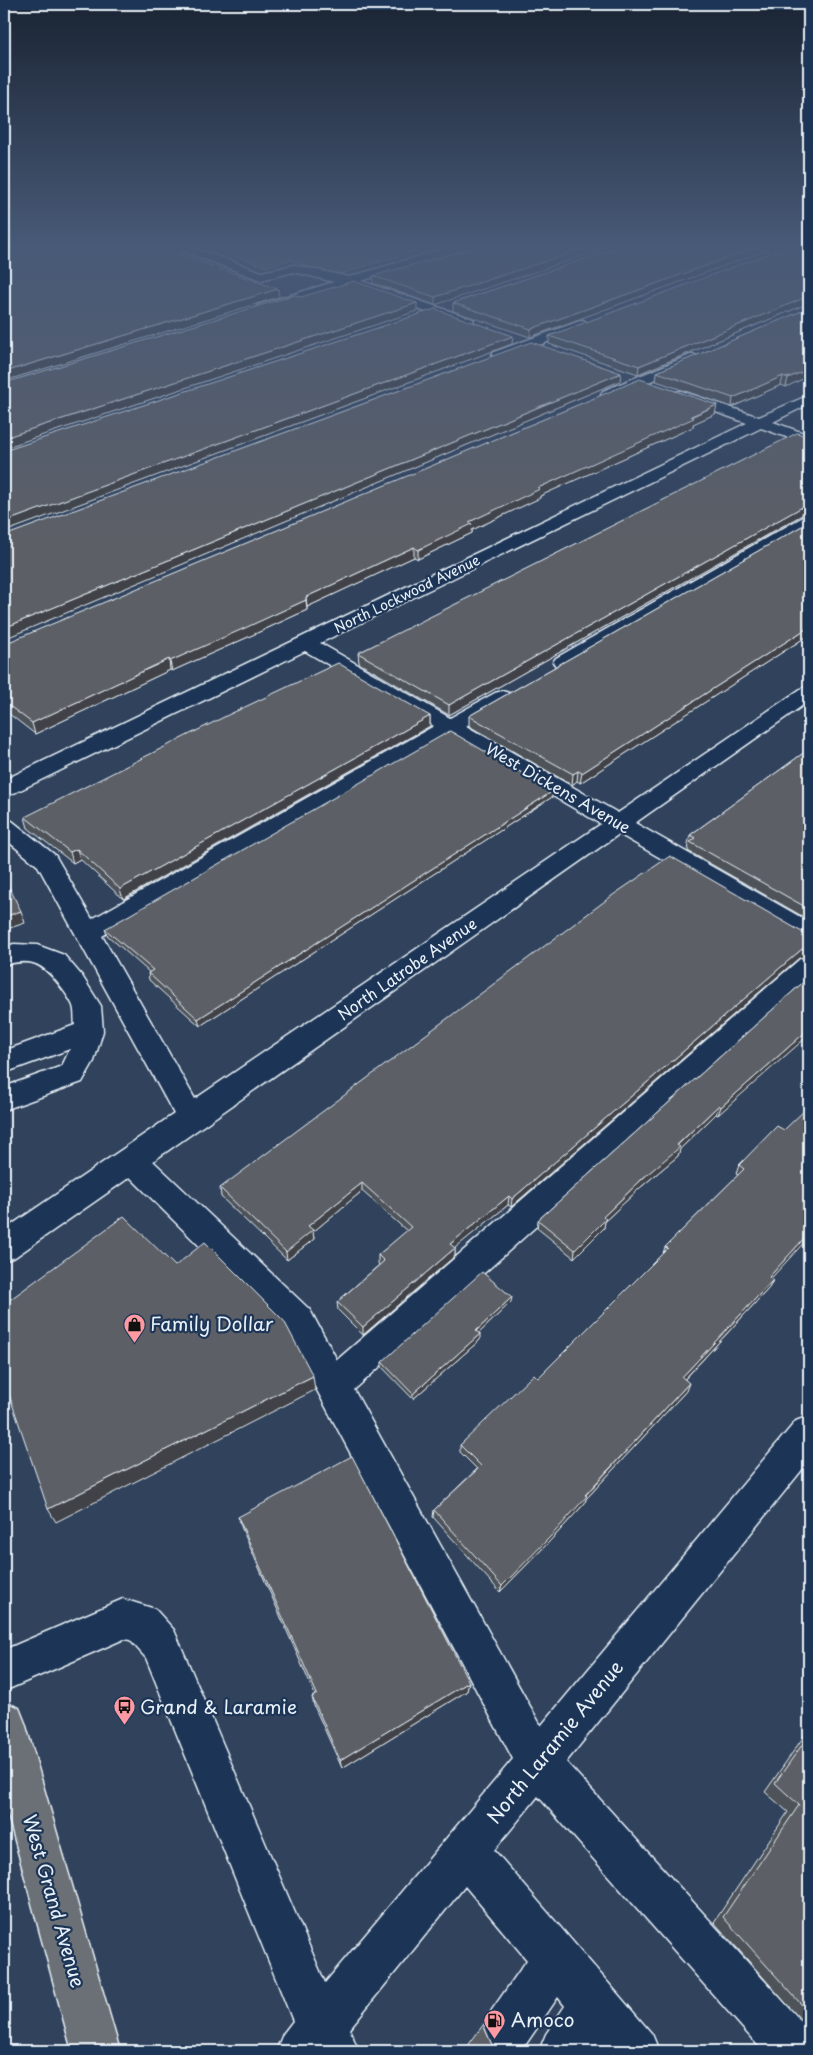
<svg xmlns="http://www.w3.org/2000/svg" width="813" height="2055" viewBox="0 0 813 2055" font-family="'Playpen Sans',sans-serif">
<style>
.green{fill:#5a706c;stroke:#a1b0b2}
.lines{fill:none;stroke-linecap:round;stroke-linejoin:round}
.minor-casing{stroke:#e8f1f8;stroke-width:3}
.major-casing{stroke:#e8f1f8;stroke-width:3}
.minor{fill:#1d3557;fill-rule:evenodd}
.major{fill:#6b6f75;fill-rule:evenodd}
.wall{fill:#4e5258;stroke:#e8f1f8}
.shaded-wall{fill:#404247;stroke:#e8f1f8}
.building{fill:#5b5f66;stroke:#e8f1f8}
.labels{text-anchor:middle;stroke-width:4.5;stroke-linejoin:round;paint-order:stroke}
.far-street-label{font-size:14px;fill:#e8f1f8;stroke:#1d3557}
.street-label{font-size:16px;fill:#e8f1f8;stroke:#1d3557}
.near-poi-label{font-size:19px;fill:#e8f1f8;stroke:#1d3557;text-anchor:start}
.near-street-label{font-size:19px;fill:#e8f1f8;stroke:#1d3557}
</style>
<rect width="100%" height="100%" fill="#30425c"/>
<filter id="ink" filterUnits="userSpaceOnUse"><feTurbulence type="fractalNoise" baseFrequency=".02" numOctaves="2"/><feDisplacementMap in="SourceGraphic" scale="10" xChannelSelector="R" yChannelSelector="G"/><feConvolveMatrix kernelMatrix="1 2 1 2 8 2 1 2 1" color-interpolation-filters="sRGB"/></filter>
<g filter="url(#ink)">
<path class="green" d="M214 249H423L334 276 290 260 266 267Z"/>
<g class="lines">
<defs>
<path id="minor" d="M181 249H197L262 272 294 265 349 277 443 249H459L458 251 361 281 473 319 474 322 473 325H463L349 285 266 311H258L256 308 258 305 334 282 294 272 261 280 183 251Z
M583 320 589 324 588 327 504 358H494L492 355 494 352Z
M693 354 700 358 698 361 613 397H603L601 394 603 391Z
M681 391 759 417 809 395V404L773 422 809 435V445L761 428 320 643 450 718 495 693 502 691 509 693 512 697 509 701 466 726 618 813 802 688 809 686V701L635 823 809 922V942L800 939 619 834 153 1161 310 1310 337 1360 800 959 809 957V981L354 1390 541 1726 796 1421 809 1416V1461L566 1762 809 2030V2051H763L538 1796 494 1850 652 2034 659 2051H603L597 2043 592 2051H539L546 2034 565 2006 558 1997 526 2044 509 2051 492 2044 485 2027 492 2010 527 1960 465 1886 349 2029 359 2051H276L283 2034 293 2021 146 1658 130 1640 124 1639 4 1691V1650L123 1599 155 1609 174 1630 325 1983 513 1759 286 1332 130 1177 15 1257 4 1261V1230L174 1114 38 866 4 838V819L12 821 55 855 92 919 434 726 305 651 12 794 4 796V780L747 423 676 398 674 395 676 392ZM450 736 601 824 195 1099 102 936Z
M809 516V528L570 666 563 668 556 666 553 662 556 658 803 517Z
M14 944 37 945 64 955 82 976 101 1006 103 1031 94 1061 82 1082 4 1110V1087L62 1066 70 1049 4 1073V1051L75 1025C74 1019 75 1011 73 1006 70 998 63 990 58 983 41 962 31 958 4 965V947Z"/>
<path id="major" d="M4 1702 19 1708 25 1723 120 2051H72L4 1800Z"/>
</defs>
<use href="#minor" class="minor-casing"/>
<use href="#major" class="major-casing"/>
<use href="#minor" class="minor"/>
<use href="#major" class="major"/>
</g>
<path class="wall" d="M470 249 435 305 373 283V276Z
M615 249 530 337 453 311V303Z
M809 249V303L638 374 549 344V336Z
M809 308 786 387 781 385 732 407 656 381 657 372Z
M715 414 693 424V427L540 496V498L472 530V533L418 559 414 557 307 607V610L246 638 172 671 170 670 35 734 4 710V644Z
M809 437V515H802L449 715 359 663 358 653Z
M809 522V635L580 783 577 781 572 785 469 726V716Z
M430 716V726L123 899 80 859 73 863 28 828 25 817Z
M809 749V920L688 851 689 845 688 844 690 835Z
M552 797 200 1026 149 980 148 973 149 972 107 935 105 929Z
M799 958 511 1207 508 1205 455 1247V1256L363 1335 338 1310 337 1302 379 1265 378 1263V1255L407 1231 362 1191 313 1232 314 1239 287 1260 221 1197 220 1188Z
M809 977 718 1115 716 1114 680 1149 678 1156 641 1187 605 1221 604 1228 574 1258 537 1228 538 1220Z
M784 1130 771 1279 773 1280 769 1288 685 1379 686 1391 586 1499 585 1503 550 1541 500 1592 433 1517 434 1510 477 1469 460 1452V1445L538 1378 663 1253 665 1247 738 1175 736 1174 739 1165Z
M511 1302 479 1333 480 1340 413 1399 382 1367V1362Z
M238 1517 469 1682 467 1691 342 1768 314 1706 312 1697 315 1695 242 1529Z
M809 1729V2029L714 1922 788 1812 765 1792Z"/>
<path class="shaded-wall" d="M583 249H604L435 305V297Z
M752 249H770L530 337 531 329Z
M278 289 279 297 4 381V372Z
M809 296V303L638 374 639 366Z
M417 303V311L4 448V438Z
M513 336 512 344 4 532V522Z
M809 369V376L786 387 788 378Z
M621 373 620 381 4 639V628Z
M783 376 781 385 732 407 733 398Z
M717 405 715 414 693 424V427L540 496V498L472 530V533L418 559V550L469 522 538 488Z
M804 506 802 515 449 715V705Z
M414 547V557L307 607 306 597Z
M306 600 307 610 246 638 172 671 170 661Z
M809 627V635L580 783 582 773Z
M169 659 170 670 35 734 32 723Z
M430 716V726L123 899 120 889Z
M578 771 577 781 572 785 573 774Z
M553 791 552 797 200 1026 198 1019Z
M77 849 80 859 73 863 70 852Z
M21 911 25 923 4 930V917Z
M809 947V956L799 958 511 1207 512 1199 802 949Z
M809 1029V1035L718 1115 721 1107Z
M719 1105 716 1114 680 1149 678 1156 641 1187 605 1221 604 1228 574 1258 575 1250 603 1217Z
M362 1183V1191L313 1232 314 1239 287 1260 286 1252 308 1226Z
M509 1196 508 1205 450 1252V1244Z
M809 1233V1237L765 1285 769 1277Z
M455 1248V1256L363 1335V1327Z
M773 1280 769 1288 679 1385 682 1377Z
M512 1297 511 1302 476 1336V1331Z
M480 1334V1340L413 1399V1394Z
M313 1376 315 1390 56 1522 48 1509Z
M689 1383 686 1391 586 1499 585 1503 550 1541 500 1592 502 1586Z
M469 1682 467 1691 342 1768 340 1760Z"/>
<path class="building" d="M4 249H165L278 289 4 372Z
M470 249H583L435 297 373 276Z
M615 249H752L531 329 453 303Z
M781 249H809V296L639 366 549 336Z
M354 281 417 303 4 438V383L295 295 301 297Z
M809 308V369L788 378 783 376 733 398 657 372Z
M435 309 513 336 4 522V451Z
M531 342 621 373 4 628V536Z
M640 379 717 405 691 416 694 418 538 488 540 489 469 522 472 524 418 550 414 547 306 597V600L245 628 170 661 169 659 32 723 4 702V644Z
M797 433 809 437V505L804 506 449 705 358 653Z
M809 522V627L582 773 578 771 573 774 469 716Z
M338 663 430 716 120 889 77 849 70 852 25 817 228 715Z
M450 731 553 791 198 1019 148 973 153 970 105 929Z
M809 749V909L690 842 696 838 690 835Z
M670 856 802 932 809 934V947L802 949 512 1199 509 1196 450 1244 455 1248 363 1327 337 1302 384 1261 378 1255 411 1227 362 1183 308 1226 313 1230 286 1252 220 1188 613 895Z
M4 877 21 911 4 917Z
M809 977V1029L721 1107 719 1105 677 1145 680 1147 643 1178 603 1217 606 1219 575 1250 538 1220Z
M809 1106V1233L769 1277 773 1280 682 1377 689 1383 585 1495 587 1496 552 1535 502 1586 434 1510 481 1466 460 1445 534 1374 538 1378 668 1248 665 1247 744 1169 739 1165 777 1126 784 1130Z
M124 1216 175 1266 205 1242 284 1321 313 1376 48 1509 4 1380V1304Z
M482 1272 512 1297 476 1331 480 1334 413 1394 382 1362Z
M352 1456 469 1682 340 1760 312 1697 317 1694 238 1517Z
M809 1735V2013L723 1917 799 1805 775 1783Z
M486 2021 484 2027 492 2045 507 2051H464Z
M525 2046 529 2051H512Z"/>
</g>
<linearGradient id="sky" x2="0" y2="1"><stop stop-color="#1a2433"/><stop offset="0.46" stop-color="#485a78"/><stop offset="1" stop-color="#485a78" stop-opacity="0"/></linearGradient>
<rect width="813" height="536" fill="url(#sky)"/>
<defs>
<symbol id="shop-pin" viewBox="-11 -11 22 30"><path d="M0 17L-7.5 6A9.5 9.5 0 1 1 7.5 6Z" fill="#ff9aa2" stroke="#1d3557"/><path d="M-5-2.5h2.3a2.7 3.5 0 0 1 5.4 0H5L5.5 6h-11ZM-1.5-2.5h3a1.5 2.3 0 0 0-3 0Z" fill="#111"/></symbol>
<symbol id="bus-pin" viewBox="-11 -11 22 30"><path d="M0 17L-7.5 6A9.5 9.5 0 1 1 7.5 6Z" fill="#ff9aa2" stroke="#1d3557"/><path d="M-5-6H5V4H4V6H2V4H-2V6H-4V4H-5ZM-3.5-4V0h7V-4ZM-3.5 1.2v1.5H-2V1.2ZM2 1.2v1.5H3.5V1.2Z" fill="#111"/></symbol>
<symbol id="fuel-pin" viewBox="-11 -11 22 30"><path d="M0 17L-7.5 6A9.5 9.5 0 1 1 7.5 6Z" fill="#ff9aa2" stroke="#1d3557"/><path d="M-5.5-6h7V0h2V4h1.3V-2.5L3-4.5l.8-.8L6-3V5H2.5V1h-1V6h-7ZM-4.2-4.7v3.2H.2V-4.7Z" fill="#111"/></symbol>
</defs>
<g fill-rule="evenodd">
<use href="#shop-pin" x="122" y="1312" width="25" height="34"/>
<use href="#bus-pin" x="112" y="1694" width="25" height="34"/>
<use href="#fuel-pin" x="482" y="2008" width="25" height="34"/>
</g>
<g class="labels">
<g class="far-street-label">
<text transform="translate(407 594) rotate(-26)" y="5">North Lockwood Avenue</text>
</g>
<g class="street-label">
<text transform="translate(558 788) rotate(30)" y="6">West Dickens Avenue</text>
<text transform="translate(407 969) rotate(-35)" y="6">North Latrobe Avenue</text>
</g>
<g class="near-poi-label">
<text x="150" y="1331">Family Dollar</text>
<text x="140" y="1714">Grand &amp; Laramie</text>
<text x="511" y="2027">Amoco</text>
</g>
<g class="near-street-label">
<text transform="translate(555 1742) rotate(-51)" y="7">North Laramie Avenue</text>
<text transform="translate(54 1901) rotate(74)" y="7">West Grand Avenue</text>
</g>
</g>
<rect width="813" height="2055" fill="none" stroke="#1d3557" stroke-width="20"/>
<rect x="10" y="10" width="793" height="2035" fill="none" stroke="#e8f1f8" stroke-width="2" filter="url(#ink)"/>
</svg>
